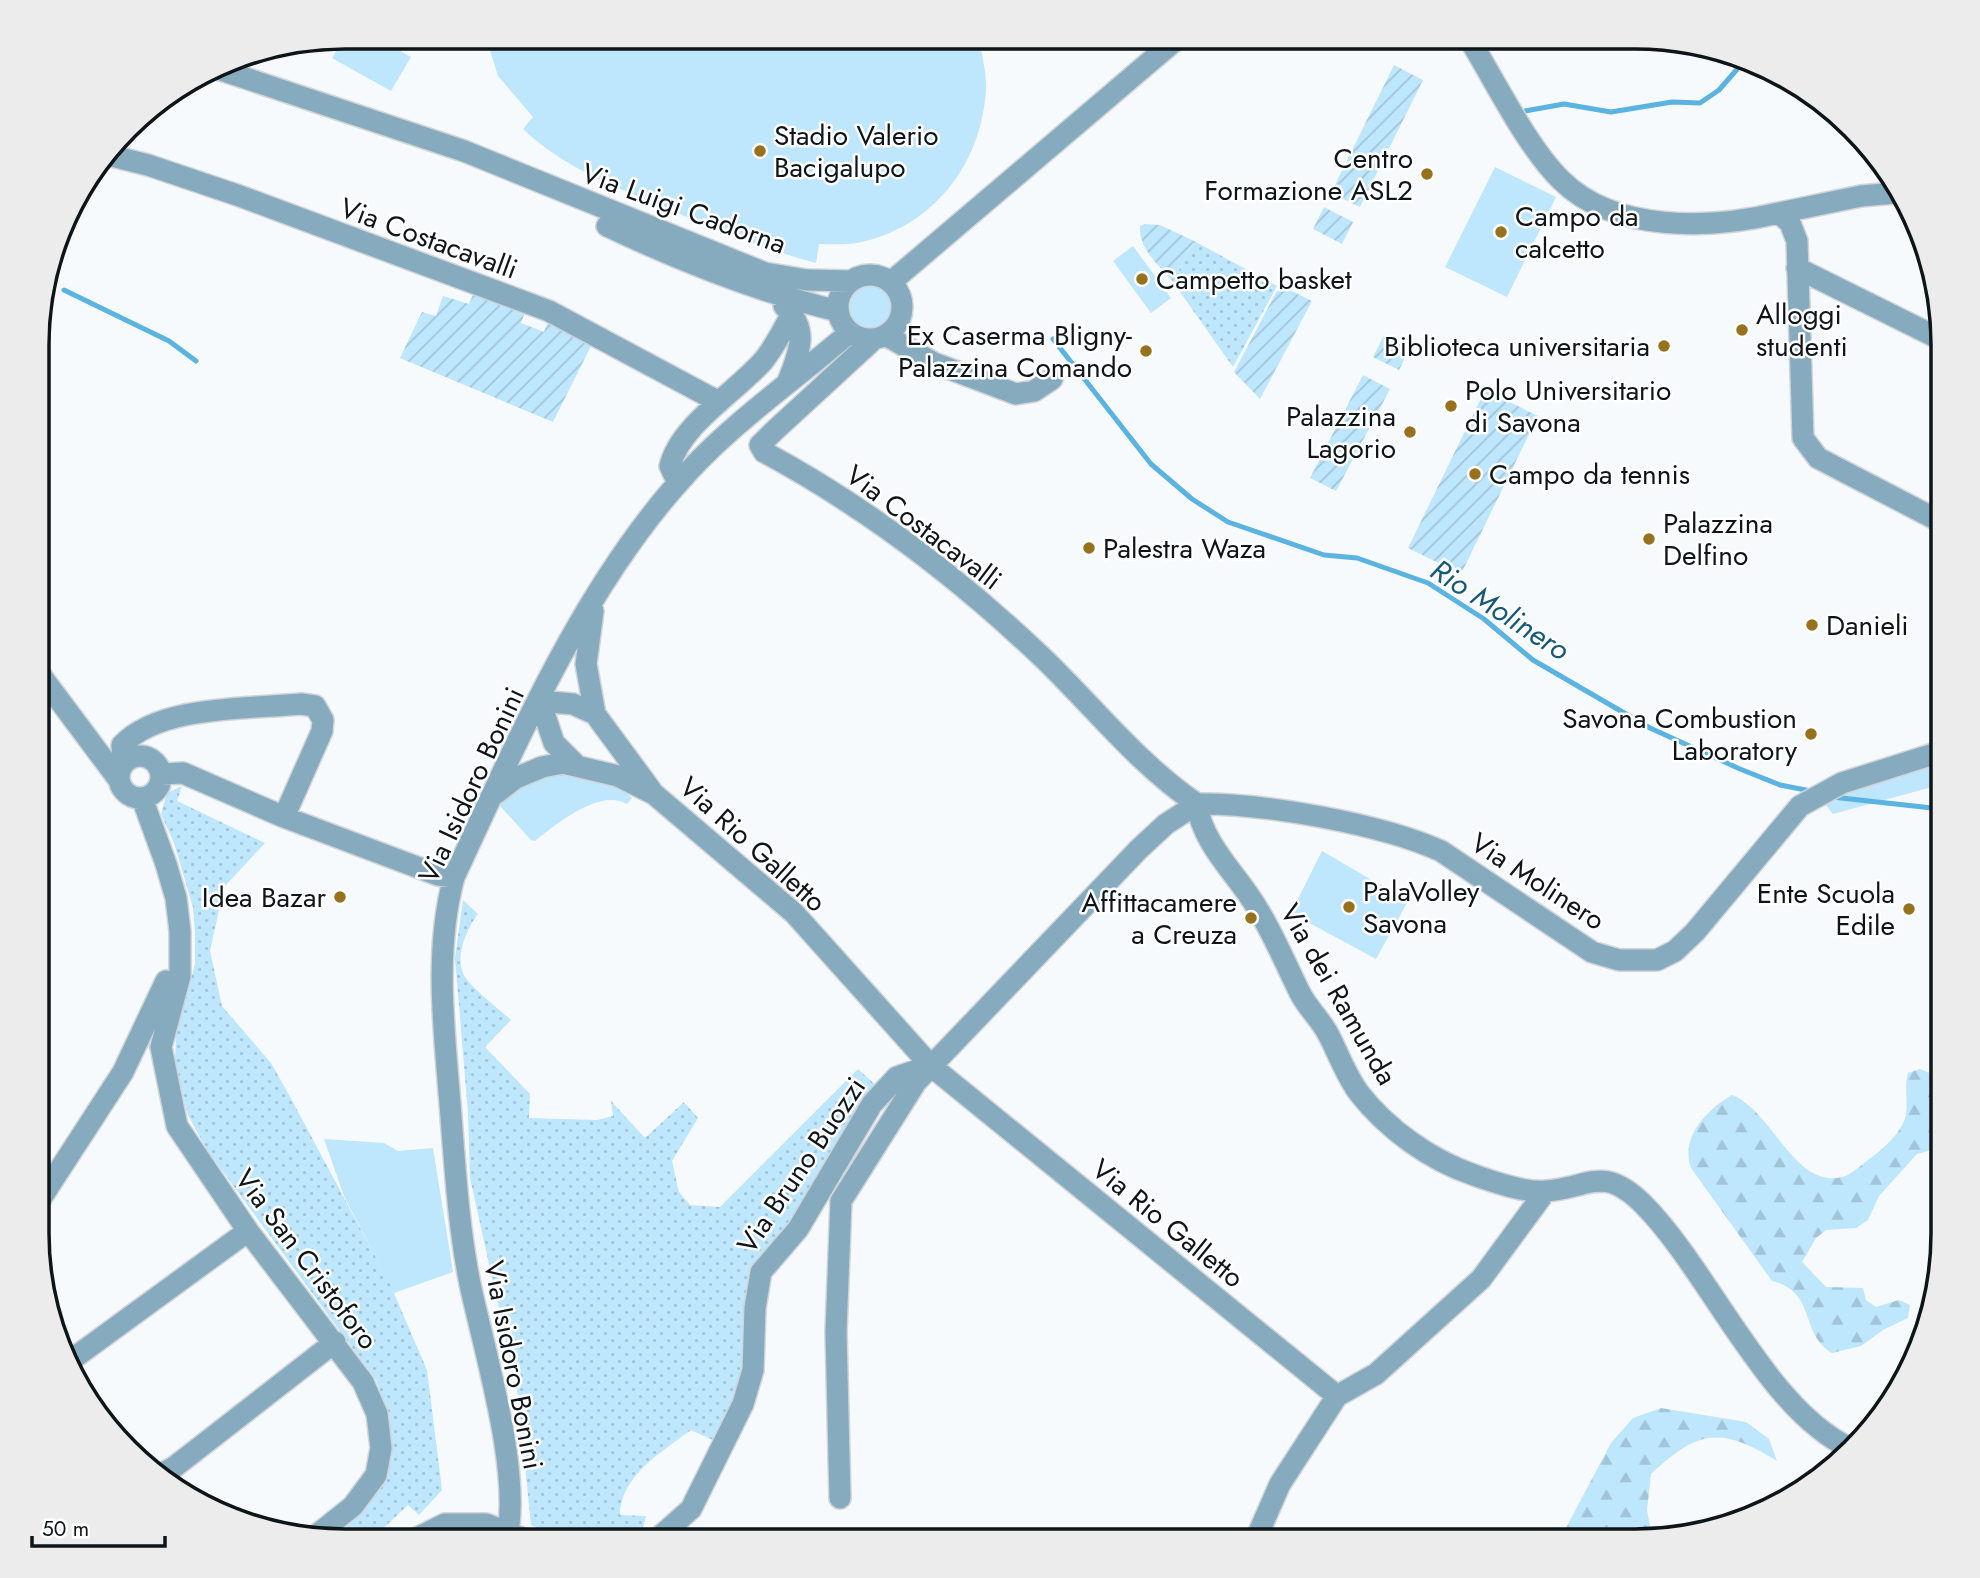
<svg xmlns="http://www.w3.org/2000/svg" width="1980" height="1578" viewBox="0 0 1980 1578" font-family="Jost,sans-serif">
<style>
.grass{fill:#bee6fd}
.forest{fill:url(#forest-firs)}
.park{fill:url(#park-dots)}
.garden{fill:url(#garden-furrows)}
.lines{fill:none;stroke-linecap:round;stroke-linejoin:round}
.stream{stroke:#5ab3e0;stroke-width:5}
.minor-casing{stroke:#d1d5d9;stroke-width:24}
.minor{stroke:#87abbe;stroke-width:21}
.poi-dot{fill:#97711c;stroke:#fff;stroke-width:2.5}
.labels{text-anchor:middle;stroke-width:5;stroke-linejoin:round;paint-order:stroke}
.poi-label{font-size:28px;fill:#0e1519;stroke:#fff;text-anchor:start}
.street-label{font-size:28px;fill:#0e1519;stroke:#fff}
.water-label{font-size:30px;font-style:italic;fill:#135978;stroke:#fff}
.rim{fill:none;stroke:#0e1519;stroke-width:3.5}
</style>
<defs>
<pattern id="forest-firs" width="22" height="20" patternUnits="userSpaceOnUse" patternTransform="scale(1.75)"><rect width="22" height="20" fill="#bee6fd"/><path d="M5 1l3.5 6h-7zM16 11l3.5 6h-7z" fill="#a2c4d8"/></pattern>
<pattern id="park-dots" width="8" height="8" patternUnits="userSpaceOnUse" patternTransform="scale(1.75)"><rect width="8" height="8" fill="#bee6fd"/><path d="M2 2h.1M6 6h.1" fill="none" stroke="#a2c4d8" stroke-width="1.8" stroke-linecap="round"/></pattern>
<pattern id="garden-furrows" width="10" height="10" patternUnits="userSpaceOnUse" patternTransform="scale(1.75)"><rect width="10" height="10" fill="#bee6fd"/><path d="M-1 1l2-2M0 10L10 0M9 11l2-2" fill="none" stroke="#a2c4d8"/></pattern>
</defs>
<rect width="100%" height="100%" fill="#f6fafd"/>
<path class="grass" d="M345 37H375L411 57 391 91 332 58Z
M486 37H989L990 40 980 42C982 57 987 75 986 90 981 166 932 228 857 243 845 245 831 244 819 244L816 263C764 249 717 230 668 209 616 187 564 168 523 129L533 117 498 76Z
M1495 167 1556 197 1507 297 1445 267Z
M1133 246 1171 298 1151 313 1113 261Z
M849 307a21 21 0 1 1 42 0a21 21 0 1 1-42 0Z
M1943 762V784L1833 814 1824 803 1844 791Z
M556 770 619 786 632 798 627 804C600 788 556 824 535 841L531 840 499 805C510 787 538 779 556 770Z
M1322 851 1408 901 1376 959 1291 913Z
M324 1139 384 1143 398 1151 433 1148 453 1272 394 1293 344 1196Z"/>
<path class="forest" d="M1920 1069 1943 1078V1147L1917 1154 1879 1196 1868 1220 1856 1228 1826 1230 1816 1238 1802 1262 1826 1287 1863 1288 1866 1300 1876 1307 1899 1300 1910 1305 1908 1318 1883 1330 1861 1346 1832 1353C1799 1333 1817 1292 1772 1281L1691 1168C1680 1138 1706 1110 1732 1095 1773 1111 1794 1189 1842 1177 1851 1175 1860 1166 1868 1160 1882 1150 1902 1133 1906 1115 1908 1101 1904 1088 1908 1073Z
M1661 1408 1746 1422 1769 1439 1777 1461C1721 1426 1698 1430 1651 1474L1647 1510 1652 1538 1635 1541H1559L1611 1443 1633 1418Z"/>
<path class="park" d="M1194 241 1277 286 1233 367 1173 282Z
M182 786 177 801 265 843 224 887 210 951 222 1006 271 1063 288 1093 390 1284 427 1370 442 1490 419 1515 408 1505 370 1541H329C394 1492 403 1454 376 1380L207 1150 188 1115 175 1066 176 1034 195 964V933L193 907 174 843 161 814 167 793Z
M463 900 478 914C467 928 454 957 464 975 471 988 499 1009 511 1020L485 1047 530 1094 529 1118 597 1120 613 1116 611 1101 645 1138 684 1102 698 1118 672 1161 679 1192 690 1205 720 1207 858 1069 880 1089 767 1258 759 1257 752 1287 747 1374 715 1441 691 1430C663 1451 620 1476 620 1515L646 1516 640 1540 611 1529 587 1536 553 1537 531 1525 518 1395 470 1178 468 1113 455 958Z"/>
<path class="garden" d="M1394 65 1423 80 1360 207 1331 193Z
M1324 207 1353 222 1342 244 1313 229Z
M1145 224 1160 225 1194 241 1173 282C1160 267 1138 248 1140 226Z
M1280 285 1312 301 1260 399 1234 372Z
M475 290 525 312 521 323 544 332 548 322 591 346 553 422 400 358 422 312 436 316 443 296 469 304Z
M1384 335 1410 348 1399 370 1373 357Z
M1363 375 1390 389 1336 491 1310 478Z
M1485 390 1538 416 1461 574 1408 548Z"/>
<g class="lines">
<path class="stream" d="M1525 111 1564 104 1611 112 1672 102 1700 103 1719 90 1739 67 1753 64 1763 66
M64 290 169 341 196 361
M1053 339 1151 464 1192 499 1228 522 1324 555 1357 558 1428 583 1484 619 1533 660 1650 728 1740 769 1780 785 1816 792
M1832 797 1932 808 1943 806"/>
<defs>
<path id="minor" d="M1468 37C1494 79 1527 147 1561 180 1614 233 1712 229 1779 213L1790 223 1797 241 1803 438 1818 458 1943 523
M218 69 464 151 765 273 807 280 851 281
M108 155 148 165 237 195 549 311 719 402
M1779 213 1861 196 1895 193
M607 226C681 261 758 292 838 311
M1797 268 1942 340
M838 307a32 32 0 1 1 64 0a32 32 0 1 1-64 0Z
M891 282 1179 37
M784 306C811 330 798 355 787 384
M887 336 934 363 1016 394 1034 391 1052 379
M873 340 773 432 760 445 764 452C866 507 958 577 1042 657 1094 707 1138 764 1197 804
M678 483 670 466C680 425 736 392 763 361 775 347 783 329 792 314
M593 611 586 664 595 714 651 790
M39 673 119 780
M119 777a21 21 0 1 1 42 0a21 21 0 1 1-42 0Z
M123 764 122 745C160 705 248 709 301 704L315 706 323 720 322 731 284 817
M576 765 554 743 540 701 573 704 595 714
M161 774 183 773 284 817 438 875 454 877
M495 794 516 778 542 767 563 763 618 776 654 794 794 913 931 1066 1337 1396
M142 798 166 864 176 898 180 931V976L161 1047 177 1126 248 1231 363 1382 377 1414 381 1448 376 1475 353 1506 313 1538
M1197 804C1202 844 1237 874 1257 908 1274 935 1286 965 1300 993 1307 1007 1319 1018 1327 1032 1338 1052 1345 1074 1359 1093 1387 1129 1430 1160 1474 1175 1494 1182 1525 1193 1546 1191 1590 1188 1602 1164 1643 1204 1709 1270 1766 1409 1850 1448
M1197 804C1264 803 1381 824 1441 851L1592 952 1619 960H1657L1675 951 1695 932 1800 806 1842 783 1943 751
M38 1203 123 1072 166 981
M67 1363 248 1231
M159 1475 173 1468 335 1342
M840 1498 836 1332 841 1201 916 1082 1139 849 1166 824 1197 804
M411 1541 445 1524H486L529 1541
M506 1541C523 1477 484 1350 470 1284 458 1225 455 1165 450 1104 444 1028 434 952 454 877 518 740 585 582 689 471 736 420 797 378 849 333
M655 1541 691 1509 743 1404 753 1370 755 1308 761 1272 798 1229 872 1104 897 1077 929 1066
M1255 1541 1280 1484 1337 1396 1376 1374 1481 1279 1545 1192"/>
</defs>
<use href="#minor" class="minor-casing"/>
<use href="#minor" class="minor"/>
</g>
<g class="poi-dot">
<circle cx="760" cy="151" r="7"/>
<circle cx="1427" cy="174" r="7"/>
<circle cx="1501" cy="232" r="7"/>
<circle cx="1142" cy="279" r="7"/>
<circle cx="1742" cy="330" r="7"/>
<circle cx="1664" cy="346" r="7"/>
<circle cx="1146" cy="351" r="7"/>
<circle cx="1451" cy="406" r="7"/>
<circle cx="1410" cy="432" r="7"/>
<circle cx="1475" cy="474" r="7"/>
<circle cx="1649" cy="539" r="7"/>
<circle cx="1089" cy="548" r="7"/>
<circle cx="1812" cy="625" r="7"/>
<circle cx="1811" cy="734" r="7"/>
<circle cx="340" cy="897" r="7"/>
<circle cx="1349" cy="907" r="7"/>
<circle cx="1909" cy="909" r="7"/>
<circle cx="1251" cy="918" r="7"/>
</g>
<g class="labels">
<g class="poi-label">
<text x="774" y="145">Stadio Valerio<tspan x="774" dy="32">Bacigalupo</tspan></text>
<text x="1413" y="168" text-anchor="end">Centro<tspan x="1413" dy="32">Formazione ASL2</tspan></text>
<text x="1515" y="226">Campo da<tspan x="1515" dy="32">calcetto</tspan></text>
<text x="1156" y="289">Campetto basket</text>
<text x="1756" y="324">Alloggi<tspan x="1756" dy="32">studenti</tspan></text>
<text x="1132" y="345" text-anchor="end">Ex Caserma Bligny-<tspan x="1132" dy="32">Palazzina Comando</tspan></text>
<text x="1650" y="356" text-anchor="end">Biblioteca universitaria</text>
<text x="1465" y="400">Polo Universitario<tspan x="1465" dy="32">di Savona</tspan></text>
<text x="1396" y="426" text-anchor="end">Palazzina<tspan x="1396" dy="32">Lagorio</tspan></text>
<text x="1489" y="484">Campo da tennis</text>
<text x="1663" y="533">Palazzina<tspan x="1663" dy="32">Delfino</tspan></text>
<text x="1103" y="558">Palestra Waza</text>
<text x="1826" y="635">Danieli</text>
<text x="1797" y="728" text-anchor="end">Savona Combustion<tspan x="1797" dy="32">Laboratory</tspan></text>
<text x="1363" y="901">PalaVolley<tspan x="1363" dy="32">Savona</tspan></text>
<text x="1895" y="903" text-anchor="end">Ente Scuola<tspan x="1895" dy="32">Edile</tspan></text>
<text x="326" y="907" text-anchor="end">Idea Bazar</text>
<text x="1237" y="912" text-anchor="end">Affittacamere<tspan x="1237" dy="32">a Creuza</tspan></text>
</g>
<g class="street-label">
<text transform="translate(684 208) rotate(20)" y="10">Via Luigi Cadorna</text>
<text transform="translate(429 238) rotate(20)" y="10">Via Costacavalli</text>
<text transform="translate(924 527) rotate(37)" y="10">Via Costacavalli</text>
<text transform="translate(471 785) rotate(-65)" y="10">Via Isidoro Bonini</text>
<text transform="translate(753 844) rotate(42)" y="10">Via Rio Galletto</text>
<text transform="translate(1538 881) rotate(33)" y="10">Via Molinero</text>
<text transform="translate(1339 994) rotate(60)" y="10">Via dei Ramunda</text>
<text transform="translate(801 1165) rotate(-56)" y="10">Via Bruno Buozzi</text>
<text transform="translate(1168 1223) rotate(39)" y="10">Via Rio Galletto</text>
<text transform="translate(307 1259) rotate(53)" y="10">Via San Cristoforo</text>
<text transform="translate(514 1365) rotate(79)" y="10">Via Isidoro Bonini</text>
</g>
<g class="water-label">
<text transform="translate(1500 610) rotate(33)" y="10">Rio Molinero</text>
</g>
</g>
<path d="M0 0H1980V1578H0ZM345 49H1635A296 296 0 0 1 1931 345V1233A296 296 0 0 1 1635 1529H345A296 296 0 0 1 49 1233V345A296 296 0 0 1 345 49Z" fill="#ececed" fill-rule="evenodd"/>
<path class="rim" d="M345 49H1635A296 296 0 0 1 1931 345V1233A296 296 0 0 1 1635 1529H345A296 296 0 0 1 49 1233V345A296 296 0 0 1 345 49Z"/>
<path d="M32 1536v10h133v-10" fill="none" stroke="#0e1519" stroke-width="3.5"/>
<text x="42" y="1536" font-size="21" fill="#0e1519" stroke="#ffffff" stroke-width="5" paint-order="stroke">50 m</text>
</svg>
